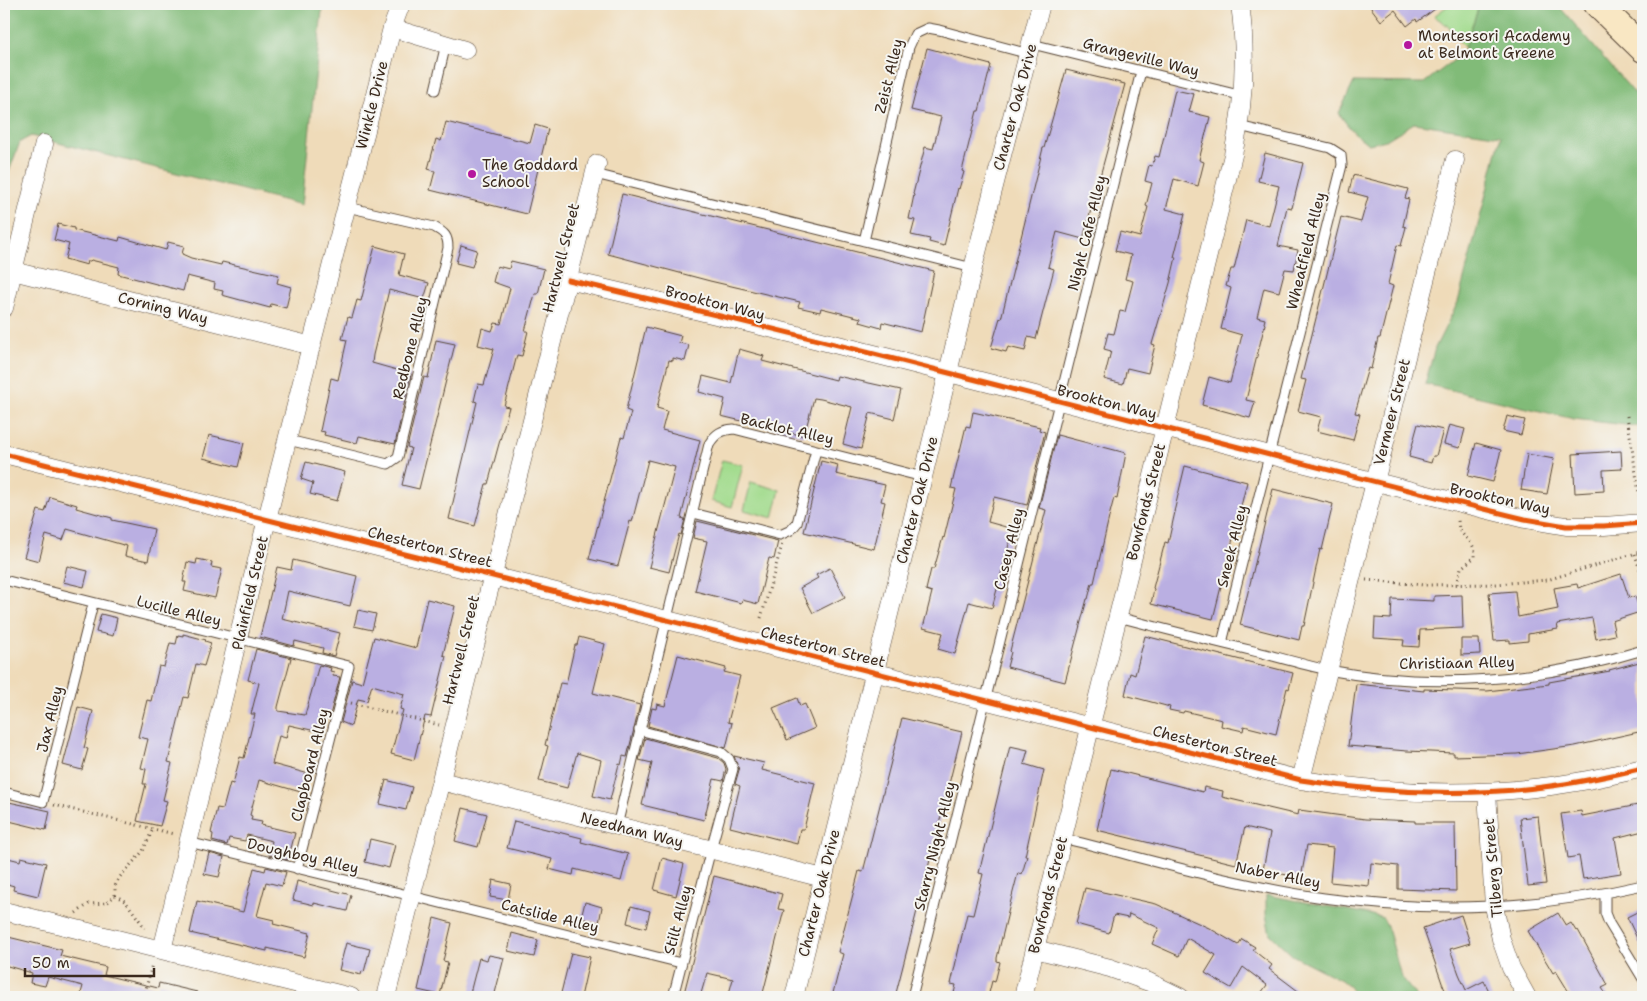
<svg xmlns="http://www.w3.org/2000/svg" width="1647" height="1001" viewBox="0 0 1647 1001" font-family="'Shantell Sans',sans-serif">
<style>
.green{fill:#a2db8d;stroke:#6e8256}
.forest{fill:#81bb78;stroke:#5e724b}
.building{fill:#baafe2}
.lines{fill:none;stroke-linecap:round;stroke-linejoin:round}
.lane-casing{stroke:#564535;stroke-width:11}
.street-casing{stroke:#564535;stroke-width:19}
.secondary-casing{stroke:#564535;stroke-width:28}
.path{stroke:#564535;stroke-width:3;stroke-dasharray:1 4;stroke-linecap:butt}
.lane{stroke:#fff;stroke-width:9}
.street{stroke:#fff;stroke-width:18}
.secondary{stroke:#f9e7c3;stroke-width:26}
.cycleway-casing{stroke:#f6f6f2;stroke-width:8}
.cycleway{stroke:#e8590c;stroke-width:5}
.poi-dot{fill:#b5179e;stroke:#f6f6f2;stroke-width:2}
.labels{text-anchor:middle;stroke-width:4;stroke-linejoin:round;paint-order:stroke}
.poi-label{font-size:15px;fill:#3b2a1e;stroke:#f6f6f2;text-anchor:start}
.street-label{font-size:15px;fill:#3b2a1e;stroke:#f6f6f2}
</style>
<rect width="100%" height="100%" fill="#f6f6f2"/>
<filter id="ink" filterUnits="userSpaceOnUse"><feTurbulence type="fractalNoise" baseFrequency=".02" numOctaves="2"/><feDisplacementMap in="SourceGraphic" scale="10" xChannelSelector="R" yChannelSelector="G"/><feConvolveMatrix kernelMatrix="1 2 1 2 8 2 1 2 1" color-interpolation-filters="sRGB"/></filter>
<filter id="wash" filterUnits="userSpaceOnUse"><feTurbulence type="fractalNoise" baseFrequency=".0096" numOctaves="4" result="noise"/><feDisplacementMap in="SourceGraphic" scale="20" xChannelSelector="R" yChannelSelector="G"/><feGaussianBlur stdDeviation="1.12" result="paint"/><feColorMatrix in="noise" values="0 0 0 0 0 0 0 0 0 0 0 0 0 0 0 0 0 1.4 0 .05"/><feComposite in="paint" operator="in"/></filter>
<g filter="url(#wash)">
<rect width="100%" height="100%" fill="#efdbb9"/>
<path class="green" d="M1450 4H1480L1468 36 1472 54 1461 44 1447 25 1434 16Z
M722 460 743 465 732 507 711 501Z
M751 482 780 490 773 518 744 510Z"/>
<path class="forest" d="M4 4H325L322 11 302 205 31 136 20 142 4 185Z
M1480 4H1557L1643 103V427L1574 419 1425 384 1435 348 1458 302 1501 136 1414 123 1386 140 1369 144C1356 136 1347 126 1339 113L1354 82 1424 83 1462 54Z
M1266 895 1364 913 1383 918 1389 931 1401 977 1417 997H1361L1341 980 1292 955 1270 934 1266 915Z"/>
<g id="blocks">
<path class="building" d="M1368 4H1442L1417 22 1416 19 1407 26 1395 10 1381 21Z
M927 48 991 65 979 111H977L962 171 964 172 959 189 958 188 944 246 929 242 930 239 911 235 915 220 909 219 914 195 913 194 925 147 933 149 941 117 911 110Z
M1066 70 1125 84 1083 239 1057 232 1048 267 1054 269 1036 339 1028 337 1025 351 1008 347 1006 352 991 348 1000 318 1001 319 1043 148H1044Z
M1175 90 1194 94 1189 112 1210 117 1199 160 1204 162 1198 186 1174 179 1166 209 1185 214 1174 257H1176L1170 283 1152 344 1155 345 1148 373 1127 368 1123 384 1104 379 1111 351 1104 349 1108 333 1114 334 1120 311 1125 312 1133 281 1125 279 1131 255 1115 251 1120 232 1140 237 1148 207 1146 206 1152 183 1145 181 1149 165 1152 166 1155 156 1159 157Z
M446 122 530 143 535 125 548 129 527 214 430 190 435 171 428 169 436 139 441 141Z
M1265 153 1303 163 1292 208 1287 207 1278 246 1298 250 1294 270 1285 269 1279 292 1264 288 1257 317 1265 319 1264 323 1265 324 1246 400 1255 402 1250 418 1202 405 1209 377 1230 383 1242 335 1221 329 1231 288 1226 286 1231 269H1234L1246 220 1269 226 1279 186 1258 181Z
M1353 175 1408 189 1405 198 1409 199 1403 226 1406 227 1401 246 1397 245 1388 284 1393 286 1380 338H1378L1371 369 1368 368 1355 413 1360 414 1353 440 1317 431 1321 417 1298 411 1306 380 1301 379 1341 217 1361 222 1368 197 1349 192Z
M622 194 934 271 921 332 882 322 881 328 860 322 861 318 821 308 820 312 798 307 800 302 710 281 608 254Z
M58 224 74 228V230L119 241 120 237 166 250 168 242 184 246 182 254 191 258 221 265 222 262 279 275 277 283 291 287 286 308 271 304 270 308 222 295 223 291 214 289 215 283 187 276 183 291 118 274 119 267 91 260 90 261H88L87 265 65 259 69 244 54 240Z
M461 245 477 250 472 267 456 263Z
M375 246 404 254 399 275 429 283 424 299 389 290 373 355 372 363 411 374 395 444 359 436 357 443 324 435 325 432 320 431 331 378 338 380 347 340 342 339 348 317 352 318 357 300 361 301Z
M511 261 544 269 538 294H535L525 331H528L522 356 517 355 504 406 509 407 488 484H486L475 526 449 519 477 402 474 401 478 384 484 385 494 349 478 345 482 328 492 331 495 323 501 324 510 288 493 282 497 266 509 269Z
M646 327 681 336 679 343 689 345 685 361 673 358V361L669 360 657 408 667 411 662 430 700 440 681 518 685 519 681 535 679 534 669 572 649 567 675 467 648 460 632 522 630 521 618 566 589 559 621 437 624 438 631 412 626 410Z
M436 340 455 344 419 489 402 485 411 448 407 447 424 377 428 378Z
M739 349 764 356 762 361 836 380 837 376 901 390 894 419 870 413 861 449 843 444 852 407 821 399 814 398 804 436 721 416 725 399 699 392 703 376 731 383Z
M973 412 1040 427 1039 430 1045 432 1027 505 994 497 988 522 1013 529 992 608 969 602 955 654 938 649 943 633 923 628 932 592 926 590 931 569H934L943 537 944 538 956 489 951 488 966 426 970 427Z
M1507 416 1525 420 1521 435 1503 431Z
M1418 424 1443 430 1436 456H1433L1431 463 1409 457Z
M1449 425 1465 429 1460 448 1444 444Z
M209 435 244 443 238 467 203 458Z
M1057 435 1126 453 1117 499 1114 498 1110 513 1094 583H1092L1088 599H1087L1065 682 1007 667 1011 652 1010 651 1046 510 1039 508Z
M1476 443 1501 450 1493 482 1468 476Z
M1621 451 1622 469 1603 470 1604 491 1575 493 1573 454Z
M1527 454 1554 459 1547 494 1521 490Z
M821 461 838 465 836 474 885 485 881 501 885 502 874 549 804 532Z
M306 462 345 472 337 501 310 494 313 483 301 479Z
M1185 466 1247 482 1213 619 1151 604 1154 589 1153 588 1165 542 1168 543 1175 512H1174Z
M1273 489 1333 504 1322 550 1320 549 1304 626H1302L1299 640 1240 625Z
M50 497 77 505 76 508 112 518V520L154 529 148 561 125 556 127 546 67 529 63 540 46 535 39 561 24 557 38 510 45 512Z
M697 521 778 541 774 559 769 558 758 604 742 600 741 603 695 591 707 541 693 538Z
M197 559 212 562 211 567 222 569 215 598 184 591 186 582H183L187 562 196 564Z
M293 560 357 576 350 606 288 591 282 619 340 633 334 656 322 653 323 648 295 641 294 646 260 637 277 567 291 570Z
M67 566 88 571 84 587 63 582Z
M830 568 845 597 813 613 800 588 818 578 816 575Z
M1621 574 1629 598 1635 596 1640 612 1612 621 1615 635 1596 639 1592 618 1557 624 1558 629 1528 634V641L1510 643V640L1494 641 1489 593 1515 591 1518 617 1558 609 1554 588 1577 584 1578 588Z
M1462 595 1463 628 1420 630 1419 647 1403 646 1404 640 1374 638 1375 618 1391 619 1392 599 1434 601V596Z
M427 599 455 606 443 655 446 656 431 717 425 716 414 760 391 754 403 710 400 709 404 694 372 685 367 701 358 699 351 726 341 722 352 680 362 683 374 637 416 648Z
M358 610 376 614 372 630 354 626Z
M101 614 117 618 113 636 96 632Z
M183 634 206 640 205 641 211 643 204 666 196 664 188 698 184 697 168 762 172 763 163 800 167 801 160 826 137 821 146 784H143L146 769 141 768 148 739 138 737 147 700 151 701 159 666 164 667 170 643 176 644 178 635 183 636Z
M1145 636 1293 673 1289 689 1287 688 1276 734 1244 726 1243 731 1221 726 1222 720 1184 711 1183 713 1169 710 1170 707 1125 695 1130 673 1135 675Z
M579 637 605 644 593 693 640 705 627 757 623 756 621 765 619 764 610 800 593 796 601 760 577 753 567 788 539 781 548 746 545 745 560 683 566 684 575 645H577Z
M1461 639H1479L1480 654 1461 655Z
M256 649 291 658 278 707V711L305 715 319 665 331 668 330 671 334 672 333 676 340 677 329 719 323 717 320 732 289 725 286 738 279 736 272 764 309 774 304 793 259 780 250 815 252 816 251 820 262 822 261 825 295 833 288 860 269 855 272 841 247 835 245 841 229 838 227 845 212 841 213 834 211 833 217 808 223 809 230 783 233 784 240 757 244 758 255 714H251L259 683 248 680Z
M678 655 726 668 724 672 740 676 728 722 732 723 726 748 648 726 652 708 656 709 657 704 665 706Z
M1643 661V731L1575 746 1517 754 1454 756V753L1407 751 1348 746 1356 684 1424 691V689L1487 691 1549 684V682L1610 671 1609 670Z
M797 698 800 706 805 704 815 728 787 740 773 708Z
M78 707 93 711 84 748 88 749 82 770 63 765Z
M902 718 962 732 931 856 895 997H832L843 954 838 952 859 871 863 872Z
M645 738 718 758 724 763 726 769 723 781 714 779 704 820 642 805 652 763 639 760Z
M1010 746 1028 750 1024 764 1044 770 1025 856H1027L1022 874 1018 873 1011 900 997 958V961L1000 962 995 982 992 981 988 997H953L956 985 951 984 959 948 967 914 973 915 983 874 979 873Z
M734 756 764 763 762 770 815 783 804 829H800L797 844 730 827 740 786 735 784 739 770Z
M1111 769 1203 792 1204 787 1223 791 1222 797 1298 815 1299 810 1365 819 1415 821V823H1455L1456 891 1398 889V866L1371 863 1369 886 1330 882 1333 848 1307 845 1301 878 1263 870 1270 833 1245 827 1236 864 1097 830Z
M386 780 412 787 406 810 380 804Z
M9 802 50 811 46 830 5 820Z
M1643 804V831L1615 838 1621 873 1583 879 1579 856 1568 858 1561 814 1581 811 1582 816Z
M463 808 487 814 478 847 455 841Z
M1538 816 1546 884 1528 886 1520 818Z
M514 821 582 838 581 842 628 854 621 881 574 869 573 875 549 869 552 859 507 848Z
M370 839 395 845 389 868 365 862Z
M209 853 224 857 219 877 204 874Z
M4 857 20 861 21 857 46 863 38 896 13 890 14 886 4 883Z
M662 858 684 864 676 896 654 890Z
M266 867 286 872 282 886 266 882 257 916 274 920 273 924 310 933 304 957 267 948V951L190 933 197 901 243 912 254 868 265 871Z
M714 876 782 894 778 909 784 910 762 997H728L733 979 707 973 700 997H683Z
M493 880 511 884 508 900 490 897Z
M297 881 351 895 347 911 314 903V905L293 900Z
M1085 888 1156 904 1209 928 1238 945 1242 939 1255 947 1253 950 1272 965 1269 969 1306 997H1258L1267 985 1243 967 1231 988 1205 973 1216 955 1187 938 1179 956 1152 944 1159 928 1129 914 1128 918 1114 915 1109 933 1076 924Z
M585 902 602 907 599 923 581 918Z
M631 906 650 911 646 928 627 923Z
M1643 909V951L1627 917Z
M1558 913 1566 926 1571 923 1576 931 1578 930 1608 985 1602 988 1608 997H1572L1556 971 1553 973 1528 931Z
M1461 915 1470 943 1450 949 1459 974 1466 990 1484 981 1492 997H1448L1442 983 1423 928Z
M434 918 452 923 443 961 448 962 440 995 418 990Z
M512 933 538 940 534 957 508 951Z
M4 936 62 950 60 956 106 967 104 975 158 988 159 983 197 992V997H80L83 986 48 977 45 986 30 983 32 973 4 965Z
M346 943 370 949 364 972 362 971 361 975 339 970Z
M571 953 590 957 581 997H560Z
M489 955 504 958 494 997H486L470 993 479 958 487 960Z"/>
</g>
</g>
<g filter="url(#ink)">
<use href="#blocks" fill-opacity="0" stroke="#564535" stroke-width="1"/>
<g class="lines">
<defs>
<path id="lane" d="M1032 44 1243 96
M435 90 446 44
M595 174 973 268
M864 241 909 47 915 34 928 28 939 30 1029 54
M288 440 388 464 398 457 448 248C448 236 445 233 434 227L347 207
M693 513 780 535 791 530 797 523 816 450
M4 580 349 666 297 869
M1118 617C1164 629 1211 641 1258 652 1281 658 1304 665 1328 670 1431 690 1543 681 1643 650
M1222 643 1342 165 1341 155 1330 148 1239 126
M639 730 721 752 729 759 733 769 711 849 673 997
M4 792 43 802 93 604
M617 826 709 444C716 433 722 430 734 429L923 477
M1062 838C1148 859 1237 886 1324 898 1430 913 1538 909 1643 885
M188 842 412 896 681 963
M1605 894V913L1609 923 1643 979
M912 997 1141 71"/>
<path id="street" d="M392 28 465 50
M13 271 312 346
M568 280C889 354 1206 441 1525 519L1566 526H1604L1643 523
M4 308 44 144
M4 454C437 560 868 673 1301 780 1381 793 1462 797 1543 787 1577 783 1610 776 1643 768
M1301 780 1455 160
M441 781 823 878
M1487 792 1494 906 1501 939 1511 968 1527 997
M4 911 351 997
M1035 949 1110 968 1149 982 1180 997
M162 950 267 519 392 28 401 4
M386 997 597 164
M794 997 923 477 973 268 1041 4
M1023 997 1233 155C1244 105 1247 55 1240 4"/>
<path id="secondary" d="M1597 4 1643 49"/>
</defs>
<use href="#lane" class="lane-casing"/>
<use href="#street" class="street-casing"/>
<use href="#secondary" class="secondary-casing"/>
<path class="path" d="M1627 416 1641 506
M1635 554 1643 580
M1366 580 1424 585 1496 584 1547 580 1643 551
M1457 584 1461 568 1475 557C1476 544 1467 540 1459 530L1458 520
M761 618 782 545
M351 703 439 725
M54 805 174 834
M115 895 126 902 145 928
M76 913 89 904 107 903 115 895V886L119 878 143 851 153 829
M144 997 152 964"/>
<use href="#lane" class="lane"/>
<use href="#street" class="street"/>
<use href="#secondary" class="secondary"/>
<defs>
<path id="cycleway" d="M568 280C889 354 1206 441 1525 519L1566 526H1604L1643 523
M4 454C437 560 868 673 1301 780 1381 793 1462 797 1543 787 1577 783 1610 776 1643 768"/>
</defs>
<use href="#cycleway" class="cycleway-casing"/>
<use href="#cycleway" class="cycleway"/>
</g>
</g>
<g class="poi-dot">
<circle cx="1408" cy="45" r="5"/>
<circle cx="472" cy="174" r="5"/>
</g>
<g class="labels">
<g class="poi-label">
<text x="1418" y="41">Montessori Academy<tspan x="1418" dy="17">at Belmont Greene</tspan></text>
<text x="482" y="170">The Goddard<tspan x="482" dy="17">School</tspan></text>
</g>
<g class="street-label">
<text transform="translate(1141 57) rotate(14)" y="5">Grangeville Way</text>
<text transform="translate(889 76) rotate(-76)" y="5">Zeist Alley</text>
<text transform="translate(372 105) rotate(-76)" y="5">Winkle Drive</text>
<text transform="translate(1015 107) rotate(-75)" y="5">Charter Oak Drive</text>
<text transform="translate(1087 233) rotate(-76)" y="5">Night Cafe Alley</text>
<text transform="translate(1306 251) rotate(-76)" y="5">Wheatfield Alley</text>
<text transform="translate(561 258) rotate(-76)" y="5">Hartwell Street</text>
<text transform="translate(715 303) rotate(14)" y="5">Brookton Way</text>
<text transform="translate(163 308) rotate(14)" y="5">Corning Way</text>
<text transform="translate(410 348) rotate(-76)" y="5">Redbone Alley</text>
<text transform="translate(1107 402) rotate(14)" y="5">Brookton Way</text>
<text transform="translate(1392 412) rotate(-76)" y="5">Vermeer Street</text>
<text transform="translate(787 429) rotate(13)" y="5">Backlot Alley</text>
<text transform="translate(1500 499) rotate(12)" y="5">Brookton Way</text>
<text transform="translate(917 500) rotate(-76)" y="5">Charter Oak Drive</text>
<text transform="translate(1146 502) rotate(-76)" y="5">Bowfonds Street</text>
<text transform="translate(1232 546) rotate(-76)" y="5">Sneek Alley</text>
<text transform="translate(430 547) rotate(14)" y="5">Chesterton Street</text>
<text transform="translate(1009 549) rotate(-76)" y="5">Casey Alley</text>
<text transform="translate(250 593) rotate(-77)" y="5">Plainfield Street</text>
<text transform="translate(179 611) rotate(14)" y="5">Lucille Alley</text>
<text transform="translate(823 647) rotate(14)" y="5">Chesterton Street</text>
<text transform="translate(461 650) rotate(-76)" y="5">Hartwell Street</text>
<text transform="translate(1457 663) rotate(-1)" y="5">Christiaan Alley</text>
<text transform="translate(50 719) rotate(-76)" y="5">Jax Alley</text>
<text transform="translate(1215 746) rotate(14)" y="5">Chesterton Street</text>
<text transform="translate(310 765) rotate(-76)" y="5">Clapboard Alley</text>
<text transform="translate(632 830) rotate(14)" y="5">Needham Way</text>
<text transform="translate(935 846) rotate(-76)" y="5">Starry Night Alley</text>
<text transform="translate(303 856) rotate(13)" y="5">Doughboy Alley</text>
<text transform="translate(1493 868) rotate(-95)" y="5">Tilberg Street</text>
<text transform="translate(1278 875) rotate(11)" y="5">Naber Alley</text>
<text transform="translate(819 893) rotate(-76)" y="5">Charter Oak Drive</text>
<text transform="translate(1048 895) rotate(-76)" y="5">Bowfonds Street</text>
<text transform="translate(550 916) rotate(14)" y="5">Catslide Alley</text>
<text transform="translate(678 920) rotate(-75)" y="5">Stilt Alley</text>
</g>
</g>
<rect width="1647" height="1001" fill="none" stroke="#f6f6f2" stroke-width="20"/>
<path d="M25 968v8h129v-8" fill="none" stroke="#3b2a1e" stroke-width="2.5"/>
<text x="32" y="968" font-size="15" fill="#3b2a1e" stroke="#f6f6f2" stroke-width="4" paint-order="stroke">50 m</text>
</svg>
